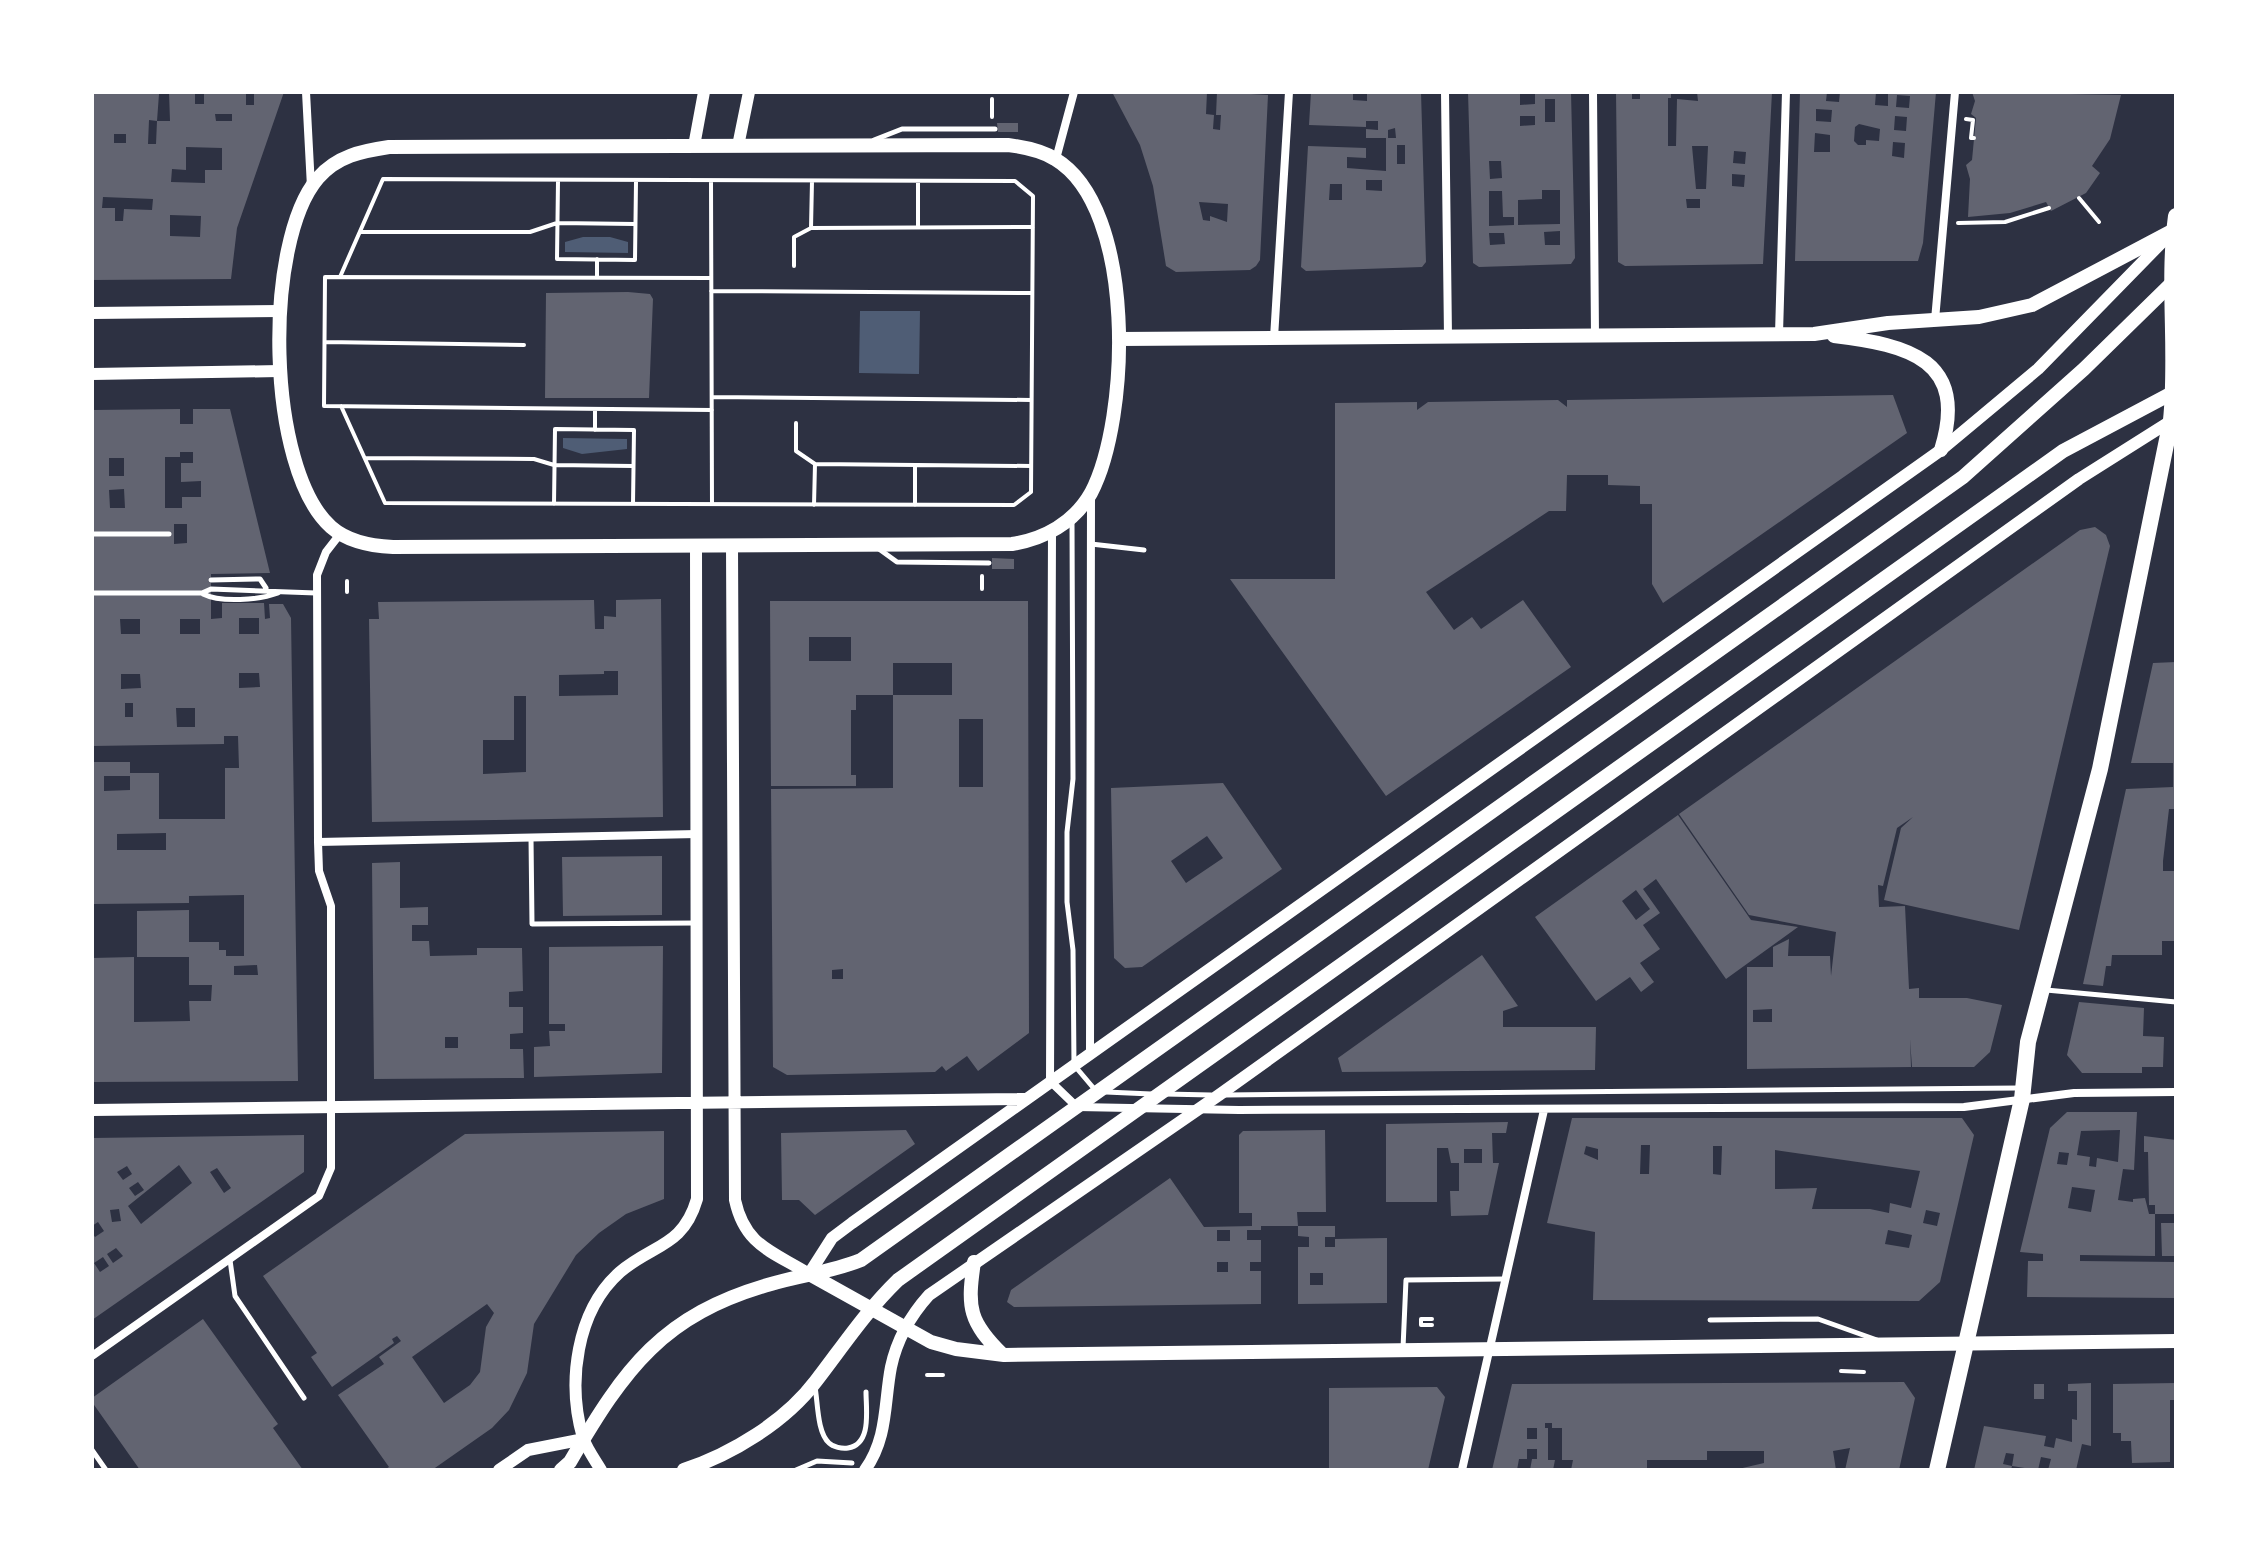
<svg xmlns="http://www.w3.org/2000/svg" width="2268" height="1562" viewBox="0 0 2268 1562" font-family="'Work Sans',sans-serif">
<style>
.water{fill:#4f5d75}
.building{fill:#626471;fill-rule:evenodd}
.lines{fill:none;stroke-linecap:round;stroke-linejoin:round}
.path{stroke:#fff;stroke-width:4}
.service{stroke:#fff;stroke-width:5}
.minor{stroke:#fff;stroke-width:8}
.tertiary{stroke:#fff;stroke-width:12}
.secondary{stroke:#fff;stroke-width:14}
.primary{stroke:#fff;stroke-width:16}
</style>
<rect width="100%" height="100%" fill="#2d3142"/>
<path class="water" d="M583 237H610L628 242V253L565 252V242Z
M860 311H920L919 374 859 373Z
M563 438 627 439V449L582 454 563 448Z"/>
<path class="building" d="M94 92 159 94 157 121H170L169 92H195V104H204V92H246V105H254V92H284L237 228 231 279 92 280ZM215 114H232V121H216ZM149 120 157 121 156 144H148ZM114 134H126V143H114ZM186 147 222 148V170H205V183L171 182 172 169 186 170ZM103 197 153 199 152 210 124 209 123 221H115V208H102ZM170 215 201 216 200 237 170 236Z
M1112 92H1207L1206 114 1214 115 1213 129 1220 130 1221 115H1216L1217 92 1268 95 1260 260 1256 266 1250 270 1176 272 1166 266 1153 186 1140 145ZM1199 202 1228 204 1227 222 1210 216V221L1203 220Z
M1311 92H1353V100L1367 101V92H1421L1426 262 1422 267 1306 271 1301 267 1308 146 1366 148V158L1347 157V168L1386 171V138H1396L1395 128 1388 130V138H1366V129L1378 130V121H1366V127L1309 125ZM1397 145H1405V164H1397ZM1366 180H1382V191L1366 190ZM1330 184H1342V200H1329Z
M1468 92H1520V105L1535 104V92H1571L1575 258 1571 264 1479 267 1473 263ZM1545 99H1555V122H1545ZM1520 116H1535V125L1520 126ZM1489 161H1501L1502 178 1490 179ZM1542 190H1560V224L1518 225V200L1542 199ZM1489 191H1502L1503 217H1514V225L1489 226ZM1560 231V245H1545L1544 232ZM1489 233H1504L1505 244 1490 245Z
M1616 92H1632V99H1640V92H1671V98H1668V146H1676L1677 99 1698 101 1697 92H1772L1763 264 1625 266 1618 262ZM1692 146H1708L1706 189H1696ZM1734 151 1746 152 1745 164 1733 163ZM1732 174 1745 175 1744 187 1732 186ZM1686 199H1700V208H1687Z
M1800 92H1827L1826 101 1839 102 1840 92H1876L1875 105 1888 106V92H1936L1923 243 1918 261H1795ZM1897 95 1910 96 1909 108 1896 107ZM1816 109 1832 110 1831 122 1816 121ZM1895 116 1907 117 1906 131 1894 130ZM1859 124 1880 129 1879 141 1866 140V145H1858L1854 141 1855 127ZM1815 133 1830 135V152H1814ZM1893 142 1905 143 1904 158 1892 156Z
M1972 92 2121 95 2110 139 2092 166 2100 173 2086 193 2051 211 2046 202 2010 213 1968 217 1970 179 1966 165 1972 160 1976 118 1971 114 1975 101Z
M997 123H1018V132H998Z
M628 292 650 294 653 299 649 398H545L546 293Z
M1893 395 1907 433 1663 603 1652 584V504H1640V486L1608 485V475H1567L1566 511H1549L1426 592 1454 630 1472 617 1481 629 1523 600 1571 667 1386 796 1230 579H1335V403L1417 402V410L1428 402 1558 400 1567 407V400Z
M180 409V424H193V409H230L270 573 211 574V619L222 618V603H264L265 619 270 618 269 604H283L291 618 298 1081 92 1082V958L134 957V1022L190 1021 189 1001H211L212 985H189V957H137V911L189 910V942H219V950H226V956H244V895L189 896V903L94 904 92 762H130V776H104V791L130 790V773H159V819H225V768H239L238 736H224V744L92 746V410ZM180 452H193V463H181V482L201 481V497H182V508H165V457H180ZM109 458H124V476H109ZM124 489 125 508H110L109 490ZM174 524H187V543L174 544ZM239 618H259V634H239ZM120 619H140V634H121ZM180 619H200V634H180ZM239 673H259L260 687 239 688ZM121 674H140L141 688 121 689ZM125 703H133V717H125ZM176 708H195V727H177ZM166 833V850H117V834ZM257 965 258 975H234V966Z
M2095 527 2106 535 2110 546 2019 930 1884 900 1901 828 1913 817 1897 828 1883 886 1878 885 1879 907 1905 906 1909 989 1919 988V998H1967L2002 1005 1990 1052 1974 1067H1912L1910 1039 1911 1067 1747 1069V967H1773V947L1789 939 1788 956H1830L1831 976 1836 932 1749 915 1679 814 2080 530ZM1772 1009V1022H1753V1010Z
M992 558 1014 559V569H992Z
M661 599 663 817 372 822 369 619H379L378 602 594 600 595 629H604V616L616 617V600ZM604 671H618V695L559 696V675L604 674ZM514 696H526V772L483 774V740H514Z
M770 601H1028L1029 1033 978 1071 967 1056 946 1071 942 1066 935 1072 787 1075 773 1067 771 789 893 788V695H856V710H851V775H856V786H771ZM809 637H851V661H809ZM893 663H952V695H893ZM959 719H983V787H959ZM843 969V979H832V970Z
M2176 662V809H2169L2163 861V871H2176V941H2162V955H2112L2111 966H2106L2103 986 2083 984 2126 789 2173 787V763H2131L2153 663Z
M1223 783 1282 869 1142 967 1125 968 1114 958 1111 788ZM1207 836 1223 858 1186 883 1171 861Z
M1678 815 1751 920 1798 927 1726 979 1656 879 1643 889 1660 913 1643 925 1660 949 1640 963 1654 982 1641 992 1630 977 1596 1001 1535 917ZM1636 890 1650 909 1636 920 1622 901Z
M662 856V915L563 916 562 857Z
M400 862V908L428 907V925H412V941H429L430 956 477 955V948H522L523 991 509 992V1007H523V1033L510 1034V1049H523L524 1078 374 1079 372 863ZM445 1037H458V1048H445Z
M663 946 662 1073 534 1077V1047L550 1046 549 1031H565V1024H549V947Z
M1482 955 1518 1006 1503 1011V1027H1596L1595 1070 1342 1072 1338 1058Z
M2079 1002 2144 1008 2143 1036 2164 1037 2163 1067H2142V1073H2082L2067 1055Z
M2067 1112H2137L2134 1170 2123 1169 2118 1200 2133 1202V1199L2145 1198 2149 1214H2155V1256L2080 1255V1261L2176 1262V1298L2027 1297 2028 1261H2043V1254L2020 1252 2050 1128ZM2120 1130 2118 1162 2097 1158 2096 1167 2089 1166 2090 1157 2077 1155 2081 1131ZM2059 1152 2069 1153 2067 1165 2057 1164ZM2072 1187 2095 1190 2091 1212 2068 1208Z
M1572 1118H1962L1974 1135 1940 1282 1919 1301 1593 1300 1595 1232 1547 1223ZM1641 1145H1650L1649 1174H1640ZM1586 1146 1598 1149V1160L1584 1154ZM1713 1146H1722L1721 1175 1713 1174ZM1775 1150 1920 1171 1911 1208 1890 1203 1889 1213 1870 1209H1812L1817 1188 1775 1189ZM1926 1210 1940 1213 1937 1226 1923 1223ZM1888 1230 1912 1235 1909 1248 1885 1244Z
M1508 1122 1506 1133H1492L1493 1163H1499L1488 1215 1451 1216 1450 1191H1459V1163H1451L1448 1148H1437V1202H1386V1124ZM1464 1149H1482V1163H1464Z
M906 1130 915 1144 815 1215 799 1200H782L781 1133Z
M1325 1130 1326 1212H1297L1298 1226H1261V1230H1247V1240H1261V1262H1250V1271H1261V1304L1014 1307 1007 1302 1011 1290 1170 1178 1204 1227 1252 1226V1213H1239V1135L1243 1131ZM1217 1230H1230V1241H1217ZM1217 1262H1228V1272H1217Z
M664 1131V1199L626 1214 599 1233 576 1255 534 1324 527 1373 509 1410 492 1428 432 1470H384L389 1467 338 1395 384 1364 379 1357 401 1341 397 1336 392 1339 394 1343 332 1387 311 1357 317 1353 263 1276 465 1134ZM487 1304 494 1313 486 1327 480 1372 470 1385 444 1403 412 1357Z
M304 1135V1172L92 1320V1233L95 1237 104 1231 98 1222 92 1226V1138ZM179 1165 192 1183 141 1224 128 1206ZM127 1166 132 1174 123 1180 117 1172ZM217 1168 231 1188 224 1193 210 1172ZM138 1182 144 1190 135 1196 129 1188ZM119 1209 121 1221 112 1222 110 1210ZM116 1248 123 1256 113 1263 107 1254ZM103 1257 109 1266 100 1272 94 1263Z
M2144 1136 2176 1140V1214H2155V1205H2149L2148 1152H2144Z
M2161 1223H2176V1256H2162Z
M1298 1226H1335V1237H1325V1247H1335V1239L1387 1238V1303L1298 1304V1247H1309V1237L1298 1236ZM1310 1273H1323V1285H1310Z
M203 1319 278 1424 273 1428 303 1470H140L92 1402V1398Z
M1904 1382 1915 1398 1899 1470H1845L1850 1448 1833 1451 1836 1470H1734L1764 1463V1451H1707V1460H1647V1470H1571L1573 1460H1562V1428H1552V1423H1545V1428H1548V1460H1555L1553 1470H1530L1532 1459H1537V1449H1527V1459H1519L1517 1470H1492L1512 1384ZM1527 1428H1537V1439H1527Z
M2091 1383V1446L2082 1444 2076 1470H2048L2051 1459 2041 1457 2038 1470 2012 1466 2014 1454 2006 1453 2003 1464 2012 1466 2011 1470H1974L1984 1426 2046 1436 2044 1446 2054 1448 2056 1438 2072 1442V1419L2077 1420V1391H2068V1384Z
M2176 1383V1400H2170V1462L2132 1463 2131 1441H2121V1433H2113V1384Z
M2034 1384H2044V1399H2034Z
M1437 1387 1445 1397 1428 1470H1329V1388Z"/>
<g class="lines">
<path class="path" d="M992 99V117
M1966 119 1973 120 1971 138H1974
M558 181 557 259 635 260 636 182
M711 181 712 504
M812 181 811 228 1033 227
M2079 198 2099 222
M1958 223 2005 222 2049 208
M918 227V181
M360 232H530L557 223 635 224
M597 259V277
M794 266V237L811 228
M340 277 383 179 1015 181 1033 196 1031 492 1014 505 385 503 341 406
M711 278 325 277 324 406 712 410
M711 291 1032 293
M325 342 524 345
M712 397 1031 400
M796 423V451L815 464
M595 430V409
M365 458 534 459 554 465 633 466
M915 465V505
M554 504 555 429 634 430 633 504
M814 505 815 464 1031 466
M347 581V592
M982 589V576
M1432 1325H1421V1319H1432
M1841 1371 1864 1372
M927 1375H943"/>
<path class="service" d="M874 140 902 129H995
M1072 522 1073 779 1067 832V902L1073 950 1074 1065 1096 1091
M92 534H169
M1091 544 1144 550
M879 549 897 562 989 563
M211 580 260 579 266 588
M92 593H202L211 589 316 593
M203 594C221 603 259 600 278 593
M531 838 532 924 697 923
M2046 990 2176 1002
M1106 1092 1151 1094
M1165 1094 1211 1095
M1225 1095 2019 1088
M230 1260 235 1296 304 1398
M1710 1320 1818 1319 1877 1340
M1403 1348 1406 1280 1505 1279
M815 1387C818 1403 817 1432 829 1443 833 1447 842 1449 848 1448 872 1444 866 1410 866 1392
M92 1450 106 1470
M796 1470 817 1461 852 1463"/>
<path class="minor" d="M306 92 311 187
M1445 92 1448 337
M1593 92 1595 336
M1056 159 1074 92
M1935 320 1955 92
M1779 334 1786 92
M1274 338 1289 92
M1052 532 1050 1081 1077 1107 1239 1110 1964 1107 2074 1093 2176 1092
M318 842 697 834
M1090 1054 1091 498
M92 1356 319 1196 331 1168V906L319 871 318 842 317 575 326 552 340 534
M1462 1470 1544 1110"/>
<path class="tertiary" d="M694 146 704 92
M738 146 749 92
M92 313 280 311
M92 374 279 371
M732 546 735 1200C745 1246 772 1251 809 1274L832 1238 852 1223 1941 450 2038 369 2168 236
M92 1110 1025 1099
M499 1470 528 1450 584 1439
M601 1470C595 1460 587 1449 583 1438 567 1383 576 1311 620 1272 653 1244 683 1247 697 1199L696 546
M865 1470C888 1438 884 1403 891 1367 897 1339 911 1315 929 1295L1219 1095 2079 479 2174 419"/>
<path class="secondary" d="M1008 145C1024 147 1041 150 1055 159 1137 208 1130 419 1091 493 1074 523 1044 539 1012 544L393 547C371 546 348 542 331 527 266 469 263 242 318 178 337 156 362 151 389 147Z
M1834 336C1909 345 1969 360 1941 450
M1119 339 1814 334 1888 323 1979 317 2032 305 2174 230
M974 1262C967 1308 969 1322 1003 1355
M809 1274 931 1342 956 1349 1004 1355 2176 1341
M561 1470 570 1462C625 1368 662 1315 771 1284 801 1275 832 1272 861 1260L1963 477 2084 369 2176 279
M684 1470C732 1454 785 1422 816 1381 843 1346 866 1311 898 1280L2063 451 2176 391"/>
<path class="primary" d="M1937 1470 2022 1099 2028 1042 2100 769 2171 420C2178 353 2167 284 2176 216"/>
</g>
<rect width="2268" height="1562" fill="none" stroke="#ffffff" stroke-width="188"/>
</svg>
